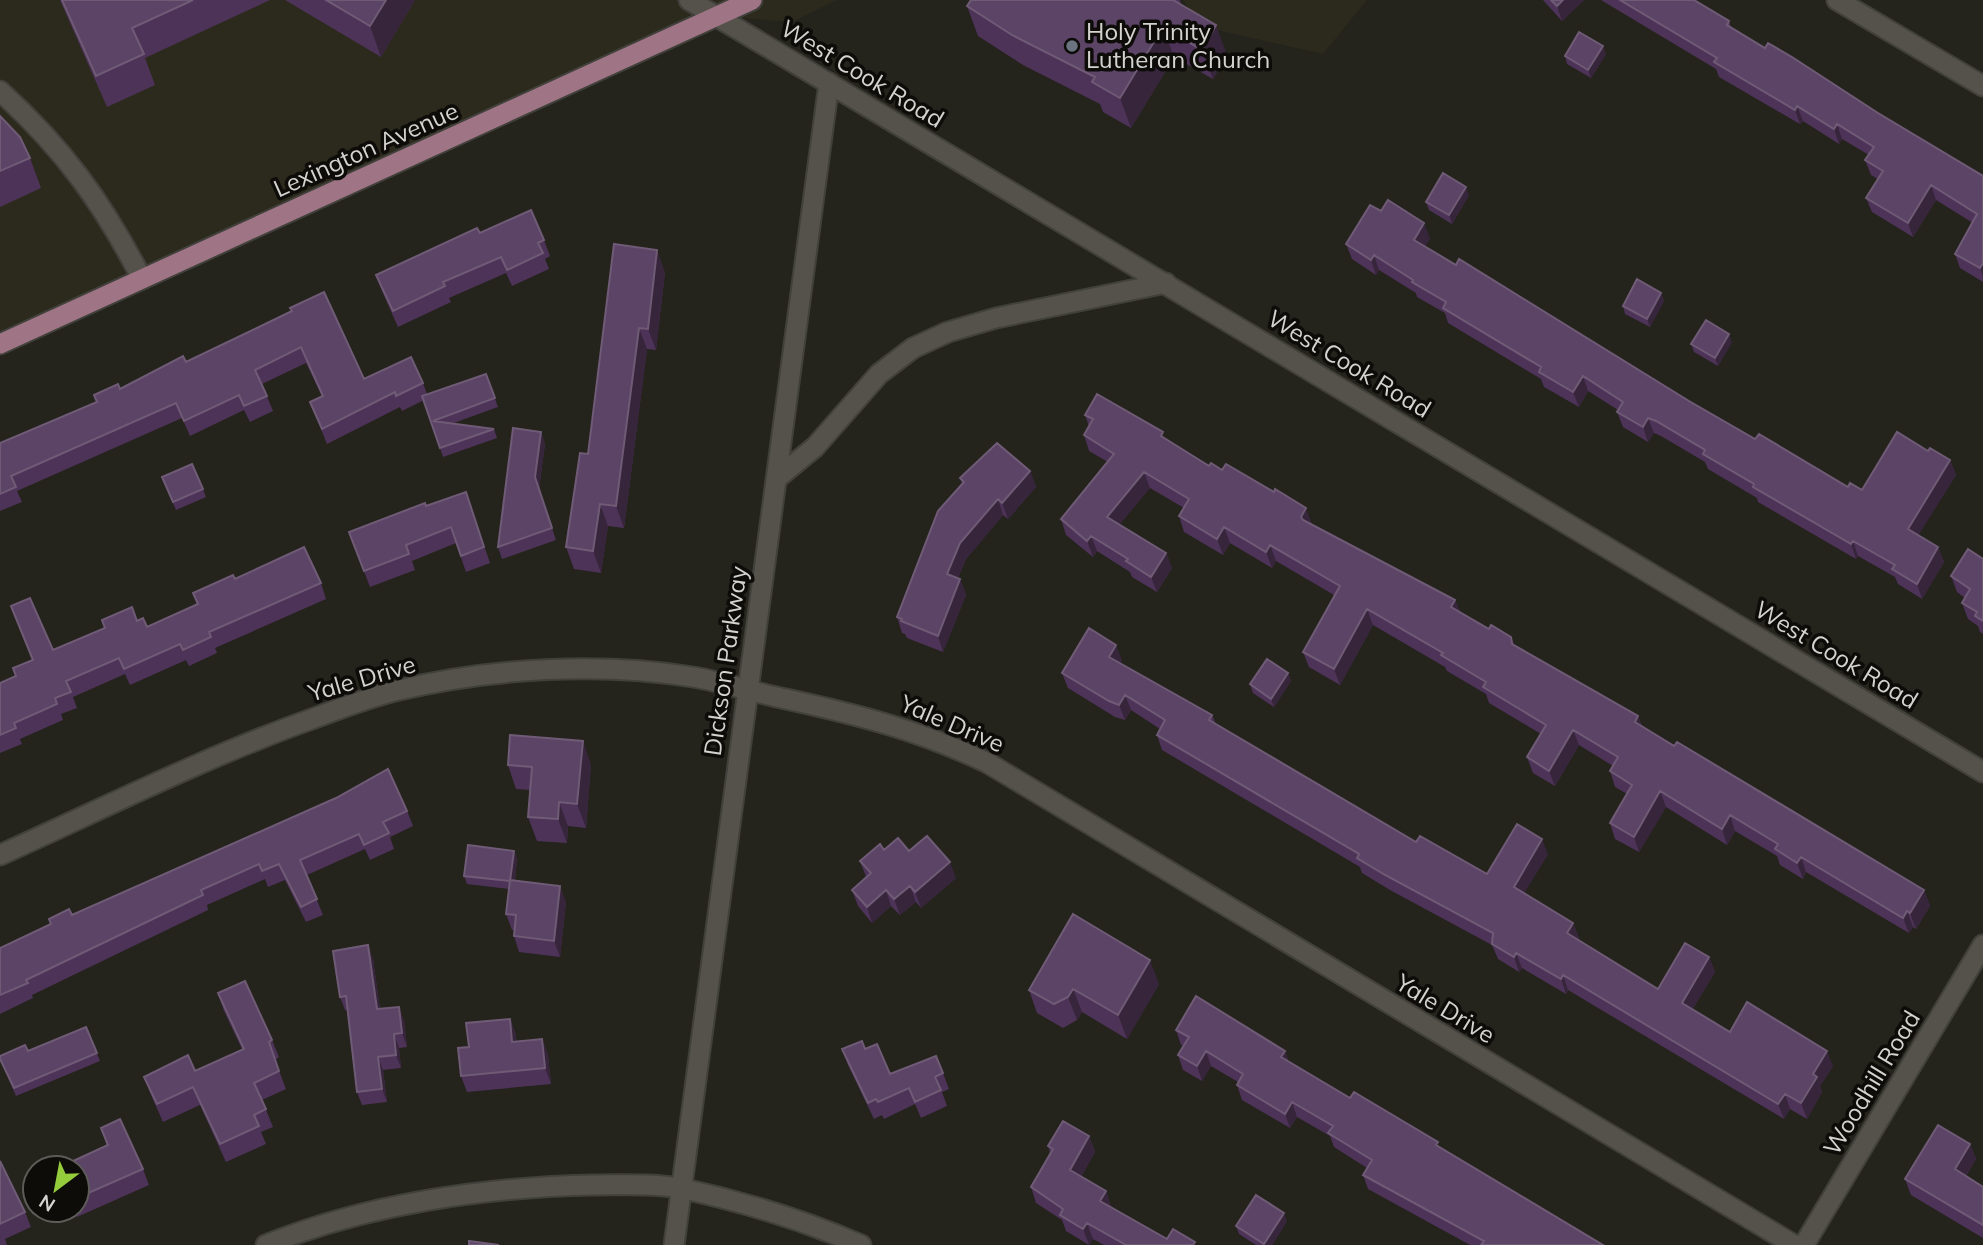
<svg xmlns="http://www.w3.org/2000/svg" width="1983" height="1245" viewBox="0 0 1983 1245" font-family="Mulish,sans-serif">
<style>
.built{fill:#2c2a1d}
.lines{fill:none;stroke-linecap:round;stroke-linejoin:round}
.minor-casing{stroke:#41403b;stroke-width:23}
.secondary-casing{stroke:#41403b;stroke-width:23}
.primary-casing{stroke:#41403b;stroke-width:23}
.minor{stroke:#54524b;stroke-width:19}
.secondary{stroke:#54524b;stroke-width:19}
.primary{stroke:#9f7585;stroke-width:19}
.wall{fill:#4e3359}
.shaded-wall{fill:#37253b}
.building{fill:#5c4466;stroke:#6f5b76;stroke-width:2}
.worship-dot{fill:#6b7280;stroke:#0d0c09;stroke-width:2.5}
.labels{text-anchor:middle;stroke-width:7;stroke-linejoin:round;paint-order:stroke}
.poi-label{font-size:24px;fill:#d4d3cf;stroke:#0d0c09;text-anchor:start}
.street-label{font-size:24px;fill:#d4d3cf;stroke:#0d0c09}
</style>
<rect width="100%" height="100%" fill="#24231c"/>
<path class="built" d="M0 0H837L792 22 716 16 0 331Z
M1184 0H1367L1323 54 1195 25Z"/>
<g class="lines">
<defs>
<path id="minor" d="M1837 0 1983 86
M0 91C63 148 103 203 142 279
M776 479 815 447 879 374 913 348 948 332 996 318 1166 283
M0 855C102 809 203 758 309 720 339 709 369 697 399 690 493 668 599 662 693 677 724 682 755 693 786 699 859 715 918 730 986 762L1794 1245
M266 1245C367 1204 485 1187 594 1185 623 1185 655 1183 684 1189 744 1202 805 1221 861 1245
M674 1245 829 83
M1804 1245 1983 945"/>
<path id="secondary" d="M689 0 1983 772"/>
<path id="primary" d="M0 344 752 0"/>
</defs>
<use href="#minor" class="minor-casing"/>
<use href="#secondary" class="secondary-casing"/>
<use href="#primary" class="primary-casing"/>
<use href="#minor" class="minor"/>
<use href="#secondary" class="secondary"/>
<use href="#primary" class="primary"/>
</g>
<path class="wall" d="M60 0H270L145 58 155 85 107 107Z
M285 0H415L381 57Z
M971 0H1180L1181 5 1227 55 1213 79 1174 57 1131 128 1103 112 1100 104 1023 65 978 36 967 6Z
M1543 0H1584L1562 21Z
M1601 0H1694L1729 21 1731 28 1983 176V282L1960 268 1955 254 1973 223 1936 200 1913 237 1872 212 1866 198 1878 179 1871 175 1865 160 1869 155 1842 139 1839 144 1803 121 1800 124 1719 77 1716 69Z
M1606 54 1591 78 1567 64 1565 56Z
M0 116 30 158 41 188 0 207Z
M1469 195 1452 224 1429 210 1426 202Z
M1381 211 1430 238 1425 247 1755 439 1848 487 1862 490 1928 451 1950 460 1956 475 1918 535 1938 547 1944 562 1922 599 1898 584 1895 577 1858 556 1856 559 1758 502 1757 498 1708 469 1705 462 1661 436 1654 433 1648 442 1623 427 1617 412 1618 410 1588 391 1579 407 1544 387 1541 379 1448 323 1445 313 1417 297 1416 293 1379 270 1376 275 1352 259 1346 244Z
M480 233 544 240 550 256 545 259 549 269 512 286 506 273 449 298 451 302 398 327 382 291 376 275Z
M614 244 665 272 656 350 647 349 624 528 608 526 601 573 574 569 566 547 588 454Z
M1661 293 1664 301 1650 327 1625 314 1623 306Z
M292 311 364 379 423 383 427 394 486 374 498 407 451 424 494 429 497 438 443 457 424 400 402 411 400 407 327 444 310 402 322 396 306 363 262 384 273 411 250 422 244 410 190 436 182 418 17 491 22 502 0 511V443L97 403 94 395 120 389 186 362Z
M1732 342 1718 366 1694 352 1691 344Z
M1085 415 1166 440 1312 524 1455 600 1460 612 1489 629 1511 637 1515 646 1638 716 1642 726 1924 890 1930 906 1916 929 1913 927 1909 933 1806 872 1803 879 1780 865 1777 856 1735 831 1727 845 1666 807 1639 852 1615 839 1610 823 1627 794 1615 787 1610 771 1613 766 1579 745 1555 786 1533 773 1527 757 1541 734 1489 703 1486 694 1447 671 1445 667 1373 625 1340 685 1309 667 1303 652 1334 595 1276 561 1272 568 1230 543 1223 555 1184 532 1179 516 1184 508 1150 488 1119 524 1166 553 1172 568 1157 592 1132 577 1130 572 1097 551 1093 557 1066 535 1061 519 1108 462 1089 451 1084 435 1089 426Z
M541 432 545 444 539 489 556 540 502 559 498 547Z
M1030 471 1036 487 1008 519 1003 515 966 559 958 578 960 579 966 595 943 652 907 638 905 634 902 633 897 617 962 484 960 478Z
M165 485 203 489 206 497 176 510Z
M466 492 490 563 466 572 456 543 412 561 415 570 370 587 349 532Z
M1983 559V634L1980 632 1978 626 1968 619 1962 603 1965 598 1957 592 1951 576Z
M235 579 321 583 326 599 215 648 217 653 189 666 186 660 130 685 125 674 73 697 77 708 61 714 63 720 20 739 22 744 0 753V683L16 676 33 660 11 606 53 650 137 621 147 627 197 604 193 593Z
M1122 660 1120 663 1212 715 1216 724 1416 842 1487 874 1548 854 1524 893 1573 923 1579 938 1578 940 1658 989 1709 957 1715 972 1692 1010 1730 1032 1833 1066 1820 1086 1822 1092 1807 1119 1790 1109 1784 1119 1568 990 1566 994 1522 968 1519 972 1498 959 1492 945 1390 890 1362 873 1360 867 1162 750 1157 735 1160 729 1131 710 1125 720 1115 717 1068 688 1062 673Z
M1288 673 1291 681 1274 707 1253 693 1250 684Z
M591 764 586 828 568 826 567 843 537 841 528 817 530 790 516 789 508 765Z
M407 811 413 826 390 837 394 849 370 860 365 849 307 875 323 915 306 922 285 880 268 887 265 879 207 905 208 910 32 995 33 998 0 1014V948L72 915Z
M884 850 909 851 956 878 921 908 916 902 900 915 891 906 872 923 858 906 852 890 866 877 860 861Z
M514 851 517 859 515 880 566 902 560 957 519 952 514 936V930H512L506 914 509 889 467 884 464 876Z
M373 959 380 1009 404 1020 407 1047 399 1048 401 1068 383 1070 387 1102 362 1105 357 1092 347 1010H345L340 997Z
M1159 984 1127 1039 1082 1012 1077 1020 1063 1028 1037 1013 1029 990Z
M218 993 272 1040 279 1057 275 1060 286 1089 262 1100 273 1127 261 1132 266 1144 226 1162 200 1105 163 1122 151 1095 144 1077 195 1071 242 1049 224 1011Z
M510 1019 516 1035V1041L542 1039 548 1055 551 1084 467 1092 461 1076 469 1047Z
M86 1027 100 1061 16 1096 0 1059 28 1051Z
M1176 1030 1285 1051 1289 1062 1350 1098 1440 1147 1603 1245H1470L1368 1189 1363 1175 1367 1168 1334 1147 1330 1136 1297 1117 1290 1128 1242 1100 1237 1085 1238 1082 1211 1066 1202 1081 1183 1070 1178 1055 1184 1046 1181 1045Z
M842 1049H865L890 1074 943 1073 949 1089 942 1092 947 1106 921 1118 915 1104 884 1119 882 1115 874 1119 848 1065Z
M101 1128 143 1169 149 1185 77 1217 74 1210H77V1168L107 1146Z
M1089 1136 1095 1152 1081 1177 1106 1191 1111 1207 1167 1239 1196 1245H1104L1093 1239 1089 1245 1066 1231 1062 1220 1036 1203 1031 1187 1050 1153 1048 1146Z
M1970 1144 1976 1159 1966 1176 1983 1187V1238L1911 1195 1905 1179Z
M0 1161 25 1212 31 1227 5 1239 7 1245H0Z
M1287 1221 1272 1245H1256L1239 1234 1236 1226Z"/>
<path class="shaded-wall" d="M386 0H415L381 57 370 26Z
M1563 0H1584L1562 21 1557 6Z
M1216 25 1227 55 1213 79 1202 50Z
M1163 27 1174 57 1131 128 1120 98Z
M1603 46 1606 54 1591 78 1588 70Z
M1797 106 1803 121 1800 124 1795 110Z
M1837 124 1842 139 1839 144 1834 129Z
M1931 185 1936 200 1913 237 1908 223Z
M1466 187 1469 195 1452 224 1449 215Z
M1424 223 1430 238 1420 256 1414 240Z
M657 250 665 272 656 350 648 329Z
M1374 255 1379 270 1376 275 1371 260Z
M1983 263V277L1980 268Z
M1661 293 1664 301 1650 327 1647 319Z
M639 328 647 349 624 528 616 506Z
M1729 334 1732 342 1718 366 1715 358Z
M1583 376 1588 391 1579 407 1573 392Z
M1648 418 1654 433 1648 442 1643 427Z
M541 432 545 444 539 489 556 540 535 477Z
M1950 460 1956 475 1913 544 1908 529Z
M1030 471 1036 487 1008 519 1002 503Z
M1144 472 1150 488 1113 533 1107 517Z
M998 499 1003 515 966 559 953 590 947 574 960 543Z
M600 504 608 526 601 573 593 551Z
M1306 508 1312 524 1307 533 1301 517Z
M1224 527 1230 543 1223 555 1217 539Z
M1091 536 1097 551 1093 557 1087 541Z
M1853 541 1858 556 1856 559 1851 544Z
M1270 545 1276 561 1272 568 1266 552Z
M1938 547 1944 562 1922 599 1917 584Z
M1166 553 1172 568 1157 592 1151 577Z
M960 579 966 595 943 652 938 636Z
M1455 600 1461 615 1451 607Z
M1367 609 1373 625 1340 685 1334 669Z
M1116 645 1122 660 1115 672 1109 657Z
M1288 673 1291 681 1274 707 1271 699Z
M1125 695 1131 710 1125 720 1119 705Z
M1638 716 1644 732 1635 722Z
M1573 730 1579 745 1555 786 1549 771Z
M583 741 591 764 586 828 577 804Z
M1660 791 1666 807 1639 852 1634 837Z
M559 802 568 826 567 843 558 819Z
M1730 815 1735 831 1727 845 1722 829Z
M1542 839 1548 854 1519 902 1514 887Z
M514 851 517 859 514 889 511 881Z
M1801 857 1806 872 1803 879 1797 863Z
M950 862 956 878 921 908 915 892Z
M560 886 566 902 560 957 554 941Z
M910 886 916 902 900 915 894 899Z
M886 890 891 906 872 923 867 907Z
M1924 890 1930 906 1916 929 1910 913Z
M1907 911 1913 927 1909 933 1903 918Z
M1573 923 1579 938 1573 948 1567 933Z
M368 945 373 959 382 1023 377 1009Z
M1516 953 1522 968 1519 972 1514 957Z
M1709 957 1715 972 1687 1018 1682 1003Z
M1150 960 1159 984 1127 1039 1118 1015Z
M1563 975 1568 990 1566 994 1561 979Z
M1073 989 1082 1012 1077 1020 1068 997Z
M399 1007 404 1020 407 1047 402 1033Z
M510 1019 516 1035 518 1058 512 1042Z
M394 1034 399 1048 401 1068 396 1055Z
M542 1039 548 1055 551 1084 545 1068Z
M1206 1051 1211 1066 1202 1081 1197 1066Z
M1285 1051 1290 1065 1281 1057Z
M1827 1051 1833 1066 1820 1086 1822 1092 1807 1119 1801 1103 1813 1074Z
M378 1057 383 1070 387 1102 382 1089Z
M1785 1094 1790 1109 1784 1119 1778 1104Z
M1292 1102 1297 1117 1290 1128 1285 1114Z
M1089 1136 1095 1152 1076 1186 1070 1170Z
M1970 1144 1976 1159 1960 1185 1955 1169Z
M1106 1191 1111 1208 1100 1201Z
M1284 1213 1287 1221 1272 1245H1264V1244Z
M1087 1223 1093 1239 1089 1245 1083 1229Z"/>
<path class="building" d="M62 0H193L132 28 144 54 96 76Z
M326 0H386L370 26Z
M971 0H1173L1216 25 1202 50 1163 27 1120 98 1092 82 1095 77 1012 35 967 6Z
M1551 0H1563L1557 6Z
M1620 0H1694L1729 21 1727 25 1765 48 1768 43 1792 57 1878 113 1983 176V263L1980 268 1955 254 1977 214 1931 185 1908 223 1866 198 1883 171 1865 160 1874 147 1837 124 1834 129 1797 106 1795 110 1714 62 1717 58Z
M1579 32 1603 46 1588 70 1565 56Z
M0 116 20 137 30 158 0 171Z
M1443 173 1466 187 1449 215 1426 202Z
M1388 200 1424 223 1414 240 1456 265 1459 259 1689 401 1755 439 1759 434 1848 487 1850 483 1862 490 1897 432 1928 451 1930 448 1950 460 1908 529 1938 547 1917 584 1892 569 1895 565 1853 541 1851 544 1753 487 1754 484 1703 454 1705 450 1656 421 1648 418 1643 427 1617 412 1623 402 1583 376 1573 392 1539 372 1541 367 1443 308 1446 302 1412 282 1413 280 1374 255 1371 260 1346 244 1370 205 1381 211Z
M531 210 544 240 538 243 543 253 507 270 501 257 443 282 445 286 393 311 376 275 477 228 480 233Z
M614 244 657 250 648 329 639 328 616 506 600 504 593 551 566 547 580 453 588 454Z
M1637 279 1661 293 1647 319 1623 306Z
M324 292 364 379 411 357 423 383 396 396 395 392 322 429 310 402 323 396 301 347 255 370 267 396 244 406 239 395 184 421 176 403 11 476 16 487 0 494V443L97 402 94 395 118 384 120 389 183 356 186 362 292 311 290 308Z
M1706 320 1729 334 1715 358 1691 344Z
M486 374 495 398 433 421 494 429 440 448 422 396Z
M1097 394 1163 432 1161 436 1209 466 1211 463 1222 470 1226 464 1274 492 1275 489 1306 508 1301 517 1303 520 1455 600 1451 607 1489 629 1491 625 1511 637 1512 644 1638 716 1635 722 1674 746 1677 742 1924 890 1910 913 1907 911 1903 918 1801 857 1797 863 1775 849 1778 844 1730 815 1722 829 1660 791 1634 837 1610 823 1632 785 1610 771 1618 757 1573 730 1549 771 1527 757 1546 725 1483 687 1486 682 1441 655 1443 653 1367 609 1334 669 1303 652 1340 586 1270 545 1266 552 1224 527 1217 539 1179 516 1189 499 1144 472 1107 517 1166 553 1151 577 1126 561 1128 559 1091 536 1087 541 1061 519 1114 454 1084 435 1093 419 1085 415Z
M513 428 541 432 535 477 552 528 498 547Z
M997 443 1030 471 1002 503 998 499 960 543 947 574 960 579 938 636 901 621 902 619 897 617 938 511 964 482 960 478Z
M192 464 203 489 173 502 162 477Z
M466 492 484 547 461 556 451 527 406 545 409 554 364 571 349 532 425 503 426 506Z
M304 547 321 583 209 632 211 637 183 650 180 644 124 669 119 658 66 681 71 692 55 698 57 704 14 723 16 728 0 735V683L16 676 13 668 33 660 11 606 30 598 53 650 105 628 102 620 132 607 137 621 143 618 147 627 198 604 193 593 233 575 235 579Z
M1968 549 1983 559V621L1975 616 1977 612 1962 603 1970 589 1951 576Z
M1089 628 1116 645 1109 657 1212 715 1209 720 1416 842 1420 836 1487 874 1517 824 1542 839 1514 887 1573 923 1567 933 1658 989 1685 943 1709 957 1682 1003 1730 1032 1747 1002 1827 1051 1813 1074 1817 1077 1801 1103 1785 1094 1778 1104 1563 975 1561 979 1516 953 1514 957 1492 944 1493 933 1385 875 1357 858 1359 854 1157 735 1165 720 1125 695 1119 705 1109 701 1062 673Z
M1267 659 1288 673 1271 699 1250 684Z
M510 735 583 741 577 804 559 802 558 819 528 817 532 767 508 765Z
M388 769 407 811 383 822 389 833 364 845 359 834 300 860 317 899 301 907 279 864 262 871 259 864 201 890 203 895 26 980 28 983 0 995V948L51 924 49 919 69 909 72 915 336 798Z
M927 836 950 862 915 892 910 886 894 899 886 890 867 907 852 890 871 873 860 861 880 844 884 850 898 838 909 851Z
M468 845 514 851 510 881 464 876Z
M510 880 560 886 554 941 514 936 516 915 506 914Z
M1073 914 1150 960 1118 1015 1073 989 1068 997 1054 1004 1029 990Z
M368 945 377 1009 399 1007 402 1033 394 1034 396 1055 378 1057 382 1089 357 1092 346 996 340 997 333 951Z
M245 981 272 1040 269 1042 279 1071 254 1083 266 1109 254 1115 259 1126 220 1144 193 1087 157 1104 144 1077 188 1055 195 1071 244 1049 218 993Z
M1196 996 1285 1051 1281 1057 1350 1098 1354 1092 1438 1142 1436 1145 1603 1245H1481L1484 1241 1363 1175 1372 1160 1328 1133 1333 1126 1292 1102 1285 1114 1237 1085 1243 1074 1206 1051 1197 1066 1178 1055 1189 1037 1176 1030Z
M510 1019 512 1042 542 1039 545 1068 461 1076 458 1048 469 1047 466 1023Z
M86 1027 97 1053 14 1088 0 1059V1056L25 1045 28 1051Z
M862 1041 865 1049 877 1044 890 1074 936 1056 943 1073 935 1077 941 1090 915 1102 909 1088 878 1102 876 1099 868 1103 842 1049Z
M120 1119 143 1169 77 1198V1168H58L108 1145 101 1128Z
M1063 1121 1089 1136 1070 1170 1106 1191 1100 1201 1167 1239 1173 1229 1195 1242 1193 1245H1126L1087 1223 1083 1229 1060 1215 1063 1209 1031 1187 1053 1149 1048 1146Z
M1938 1125 1970 1144 1955 1169 1983 1187V1225L1905 1179Z
M0 1161 25 1212 0 1224Z
M1256 1195 1284 1213 1264 1244 1236 1226Z
M469 1241 499 1245H469Z"/>
<circle class="worship-dot" cx="1072" cy="46" r="7"/>
<g class="labels">
<g class="poi-label">
<text x="1086" y="40">Holy Trinity<tspan x="1086" dy="28">Lutheran Church</tspan></text>
</g>
<g class="street-label">
<text transform="translate(862 74) rotate(31)" y="8">West Cook Road</text>
<text transform="translate(366 150) rotate(-24)" y="8">Lexington Avenue</text>
<text transform="translate(1349 364) rotate(31)" y="8">West Cook Road</text>
<text transform="translate(1836 655) rotate(31)" y="8">West Cook Road</text>
<text transform="translate(726 661) rotate(-82)" y="8">Dickson Parkway</text>
<text transform="translate(362 679) rotate(-16)" y="8">Yale Drive</text>
<text transform="translate(952 724) rotate(23)" y="8">Yale Drive</text>
<text transform="translate(1445 1009) rotate(31)" y="8">Yale Drive</text>
<text transform="translate(1872 1083) rotate(-59)" y="8">Woodhill Road</text>
</g>
</g>
<g transform="translate(56 1189) rotate(212)"><circle r="33" fill="#0d0c09" stroke="#5d5c58" stroke-width="2"/>
<path d="M0-5L12 26L0 18L-12 26Z" fill="#94cc3c"/>
<text y="-10" font-size="19" font-weight="bold" text-anchor="middle" fill="#d4d3cf">N</text>
</g>
</svg>
